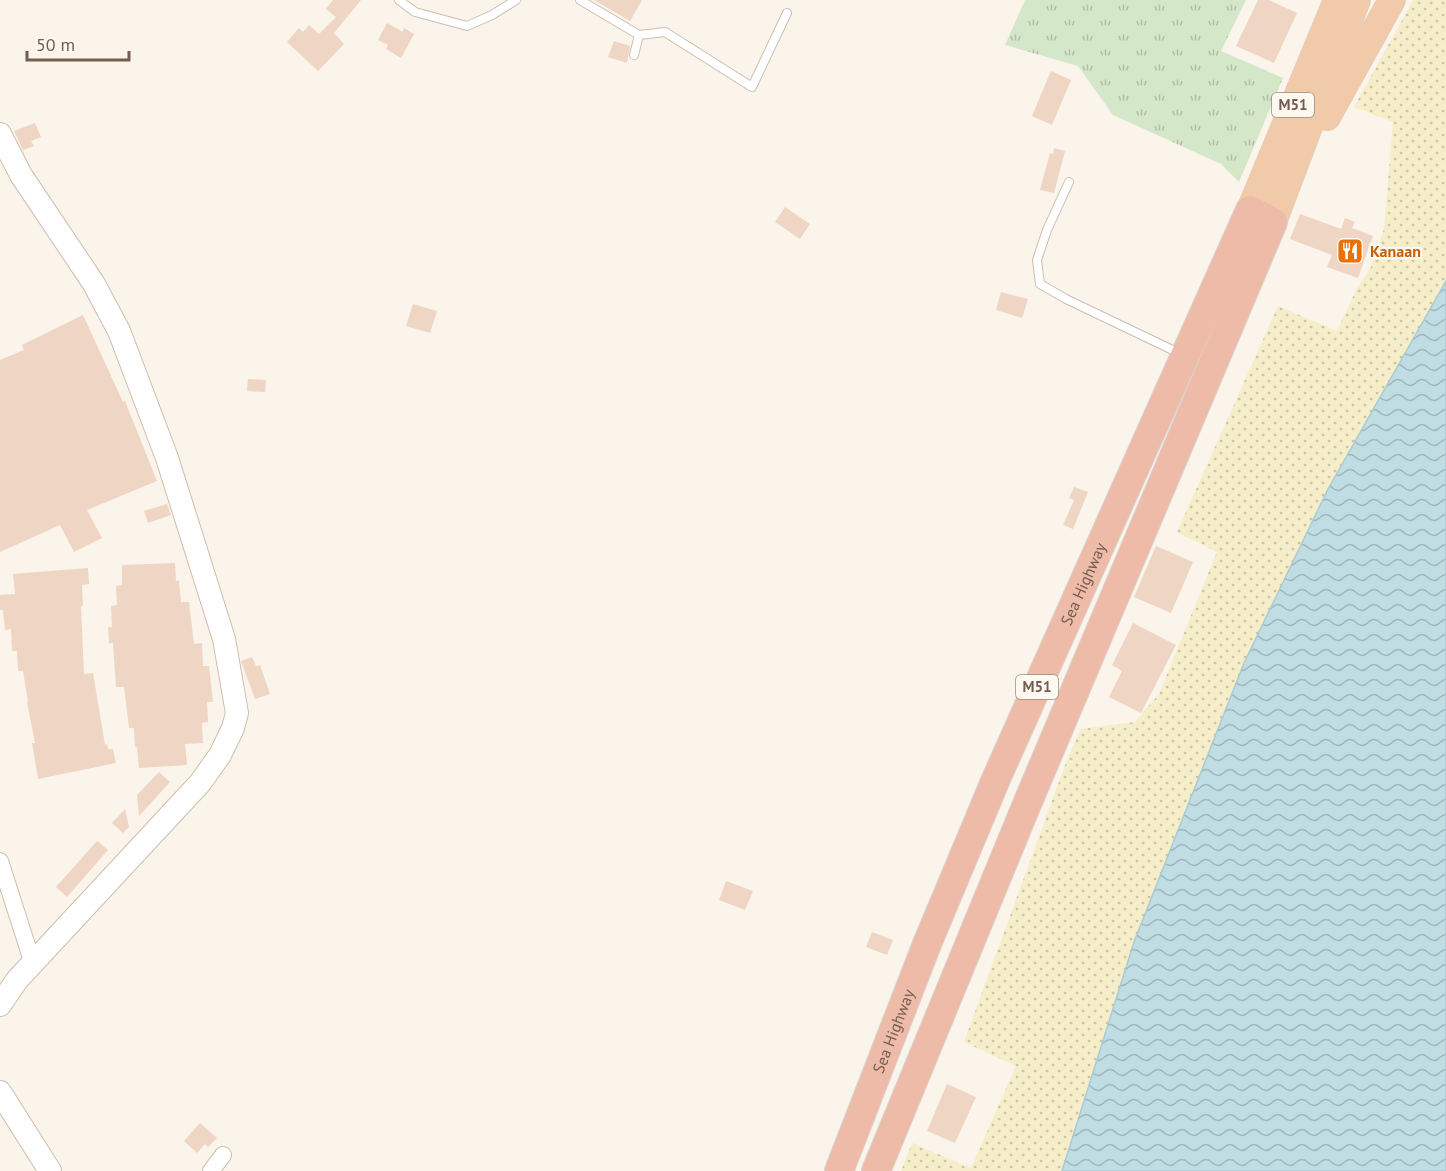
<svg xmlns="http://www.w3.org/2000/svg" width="1446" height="1171" viewBox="0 0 1446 1171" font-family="'PT Sans',sans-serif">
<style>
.grass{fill:url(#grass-tufts)}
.sand{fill:url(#sand-dots)}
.water{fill:url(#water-waves);stroke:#a7ccd4;stroke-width:1.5}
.building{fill:#eed5c4}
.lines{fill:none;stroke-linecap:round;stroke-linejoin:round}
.service-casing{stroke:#ccbdb1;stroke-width:10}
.minor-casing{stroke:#ccbdb1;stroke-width:18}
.secondary-casing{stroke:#cebdaf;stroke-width:24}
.trunk-casing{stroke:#d8d2ce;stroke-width:28}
.motorway-casing{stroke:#d8d2ce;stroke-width:30}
.service{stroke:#fff;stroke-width:8}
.minor{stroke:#fff;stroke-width:16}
.secondary{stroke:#fff;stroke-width:22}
.trunk{stroke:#f0caa9;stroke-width:27}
.motorway{stroke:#eebba8;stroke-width:28}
.labels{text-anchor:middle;stroke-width:4.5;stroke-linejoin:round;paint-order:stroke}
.shield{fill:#fdf8f0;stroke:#9c8c80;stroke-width:1.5}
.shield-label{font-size:15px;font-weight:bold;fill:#735d50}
.food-label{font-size:16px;font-weight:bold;fill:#c56008;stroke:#fdf8f0;text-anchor:start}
.street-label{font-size:16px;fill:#735d50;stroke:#fdf8f0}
</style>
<defs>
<pattern id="grass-tufts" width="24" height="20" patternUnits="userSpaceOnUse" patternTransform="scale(1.5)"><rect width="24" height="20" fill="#d5e7c9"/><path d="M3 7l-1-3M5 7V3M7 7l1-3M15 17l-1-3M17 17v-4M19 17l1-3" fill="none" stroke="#b1bea6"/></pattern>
<pattern id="sand-dots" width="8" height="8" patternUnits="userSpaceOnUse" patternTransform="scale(1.5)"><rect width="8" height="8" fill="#f6edc9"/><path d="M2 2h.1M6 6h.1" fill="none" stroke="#ccc3a6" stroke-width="1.8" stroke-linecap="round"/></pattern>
<pattern id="water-waves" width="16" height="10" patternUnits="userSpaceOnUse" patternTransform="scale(1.5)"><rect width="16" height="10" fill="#c0dde3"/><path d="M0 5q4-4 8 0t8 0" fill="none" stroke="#a0b6ba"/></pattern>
</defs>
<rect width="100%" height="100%" fill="#fbf4ea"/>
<path class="grass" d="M1025 0H1246L1221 51 1283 78 1239 182 1221 164 1113 115 1078 66 1005 45Z"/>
<path class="sand" d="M1413 0H1446V281L1328 489 1244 663 1134 942 1062 1171H901L912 1143 971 1168 1016 1066 964 1042 1068 757 1081 729 1135 722 1159 694 1217 552 1177 532 1278 306 1337 331 1357 288 1371 267 1384 229 1393 122 1354 107Z"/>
<path class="water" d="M1446 281V1171H1062L1134 942 1244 663 1328 489Z"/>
<path class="building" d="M333 0H361L334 33 344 44 318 71 287 42 299 28 303 32 309 25 319 34 336 17 326 9Z
M594 0H642L630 21Z
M1258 0H1269L1297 13 1274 63 1236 46Z
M387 23 403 32 404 28 414 34 401 58 386 49 388 45 378 40Z
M614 41 630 46 627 63 608 57Z
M1051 71 1071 80 1052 125 1032 116Z
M35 123 41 137 31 141 34 146 23 150 14 131Z
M1054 148 1065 151 1054 193 1040 190 1050 153 1053 154Z
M785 207 810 224 800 239 775 222Z
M1300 214 1341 229 1345 218 1355 222 1352 228 1373 236 1358 278 1327 267 1332 255 1290 239Z
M1001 292 1028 299 1022 318 996 310Z
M413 304 437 311 430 333 406 326Z
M83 315 123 402 125 401 157 481 87 510 102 538 74 552 60 525 0 552V360L24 350 22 345Z
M248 379 266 380 265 392 247 391Z
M1074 487 1088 492 1073 529 1063 525 1074 500 1069 498Z
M167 504 171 515 148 523 144 511Z
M1156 546 1193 562 1171 613 1134 597Z
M175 563 176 581H179L181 602H189L194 644 202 643 203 666H209L213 702H207L208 722 202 723 203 743 185 744 187 765 139 768 137 747H135L134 728H129L124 687H116L113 643H109L108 627H112L111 606 117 605 116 586 122 585V565Z
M88 568 89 584 82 585 83 606H81L84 674 93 673 105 745 107 744 108 749H113L116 763 38 779 32 743H35L27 702H28L23 671H18L17 651H12L11 629 5 630 3 610H0V595L15 594 13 574Z
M1133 623 1176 645 1141 713 1109 697 1122 671 1112 665Z
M252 657 256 666 260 665 270 694 255 699 241 661Z
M159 772 170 782 139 816 137 795Z
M125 809 129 827 123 833 112 823Z
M97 841 108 850 67 897 56 887Z
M726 881 753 891 745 910 719 900Z
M872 932 893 940 887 955 866 947Z
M947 1084 976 1097 955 1143 927 1131Z
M200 1123 217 1138 208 1147 205 1144 197 1153 184 1141Z"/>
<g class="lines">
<defs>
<path id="service" d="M399 0 415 12 467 26 492 15 516 0
M580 0 639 35
M634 55 639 35 665 32 752 87 787 13
M1069 182 1047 230 1037 260 1040 284 1066 299 1181 354"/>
<path id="minor" d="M0 861 33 964
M211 1171 223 1155"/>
<path id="secondary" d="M0 134 21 175 94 284 119 331 167 458 224 639 237 713 233 728 220 755 200 783 17 980 0 1005
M0 1092 50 1171"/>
<path id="trunk" d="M1327 117 1392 0
M1250 210 1337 0
M1273 222 1357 0"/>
<g id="motorway">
<path id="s1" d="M839 1171 927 944 996 779 1250 210 1273 222 1027 804 876 1171"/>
</g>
</defs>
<use href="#service" class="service-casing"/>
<use href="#minor" class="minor-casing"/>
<use href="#secondary" class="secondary-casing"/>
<use href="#trunk" class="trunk-casing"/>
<use href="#motorway" class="motorway-casing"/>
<use href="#service" class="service"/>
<use href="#minor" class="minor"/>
<use href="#secondary" class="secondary"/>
<use href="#trunk" class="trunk"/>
<use href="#motorway" class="motorway"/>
</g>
<defs>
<symbol id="restaurant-square" viewBox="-11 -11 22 22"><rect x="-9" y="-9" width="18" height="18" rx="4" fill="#e8710a" stroke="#fdf8f0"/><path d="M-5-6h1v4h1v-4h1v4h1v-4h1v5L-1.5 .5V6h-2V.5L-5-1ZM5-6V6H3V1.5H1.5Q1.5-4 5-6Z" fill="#fff"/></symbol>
</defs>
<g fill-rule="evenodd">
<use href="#restaurant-square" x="1335" y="236" width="30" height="30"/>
</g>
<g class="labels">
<g class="shield">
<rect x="1272" y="93" width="42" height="24" rx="4.5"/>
<rect x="1016" y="675" width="42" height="24" rx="4.5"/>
</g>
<g class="shield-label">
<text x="1293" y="110">M51</text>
<text x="1037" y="692">M51</text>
</g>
<g class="food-label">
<text x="1370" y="257">Kanaan</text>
</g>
<g class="street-label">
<text dy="6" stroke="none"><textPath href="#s1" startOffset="636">Sea Highway</textPath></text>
<text dy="6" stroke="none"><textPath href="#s1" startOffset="150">Sea Highway</textPath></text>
</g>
</g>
<path d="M27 51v9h102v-9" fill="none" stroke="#735d50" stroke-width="3"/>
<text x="36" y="51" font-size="18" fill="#735d50" stroke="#fdf8f0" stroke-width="4.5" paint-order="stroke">50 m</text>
</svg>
